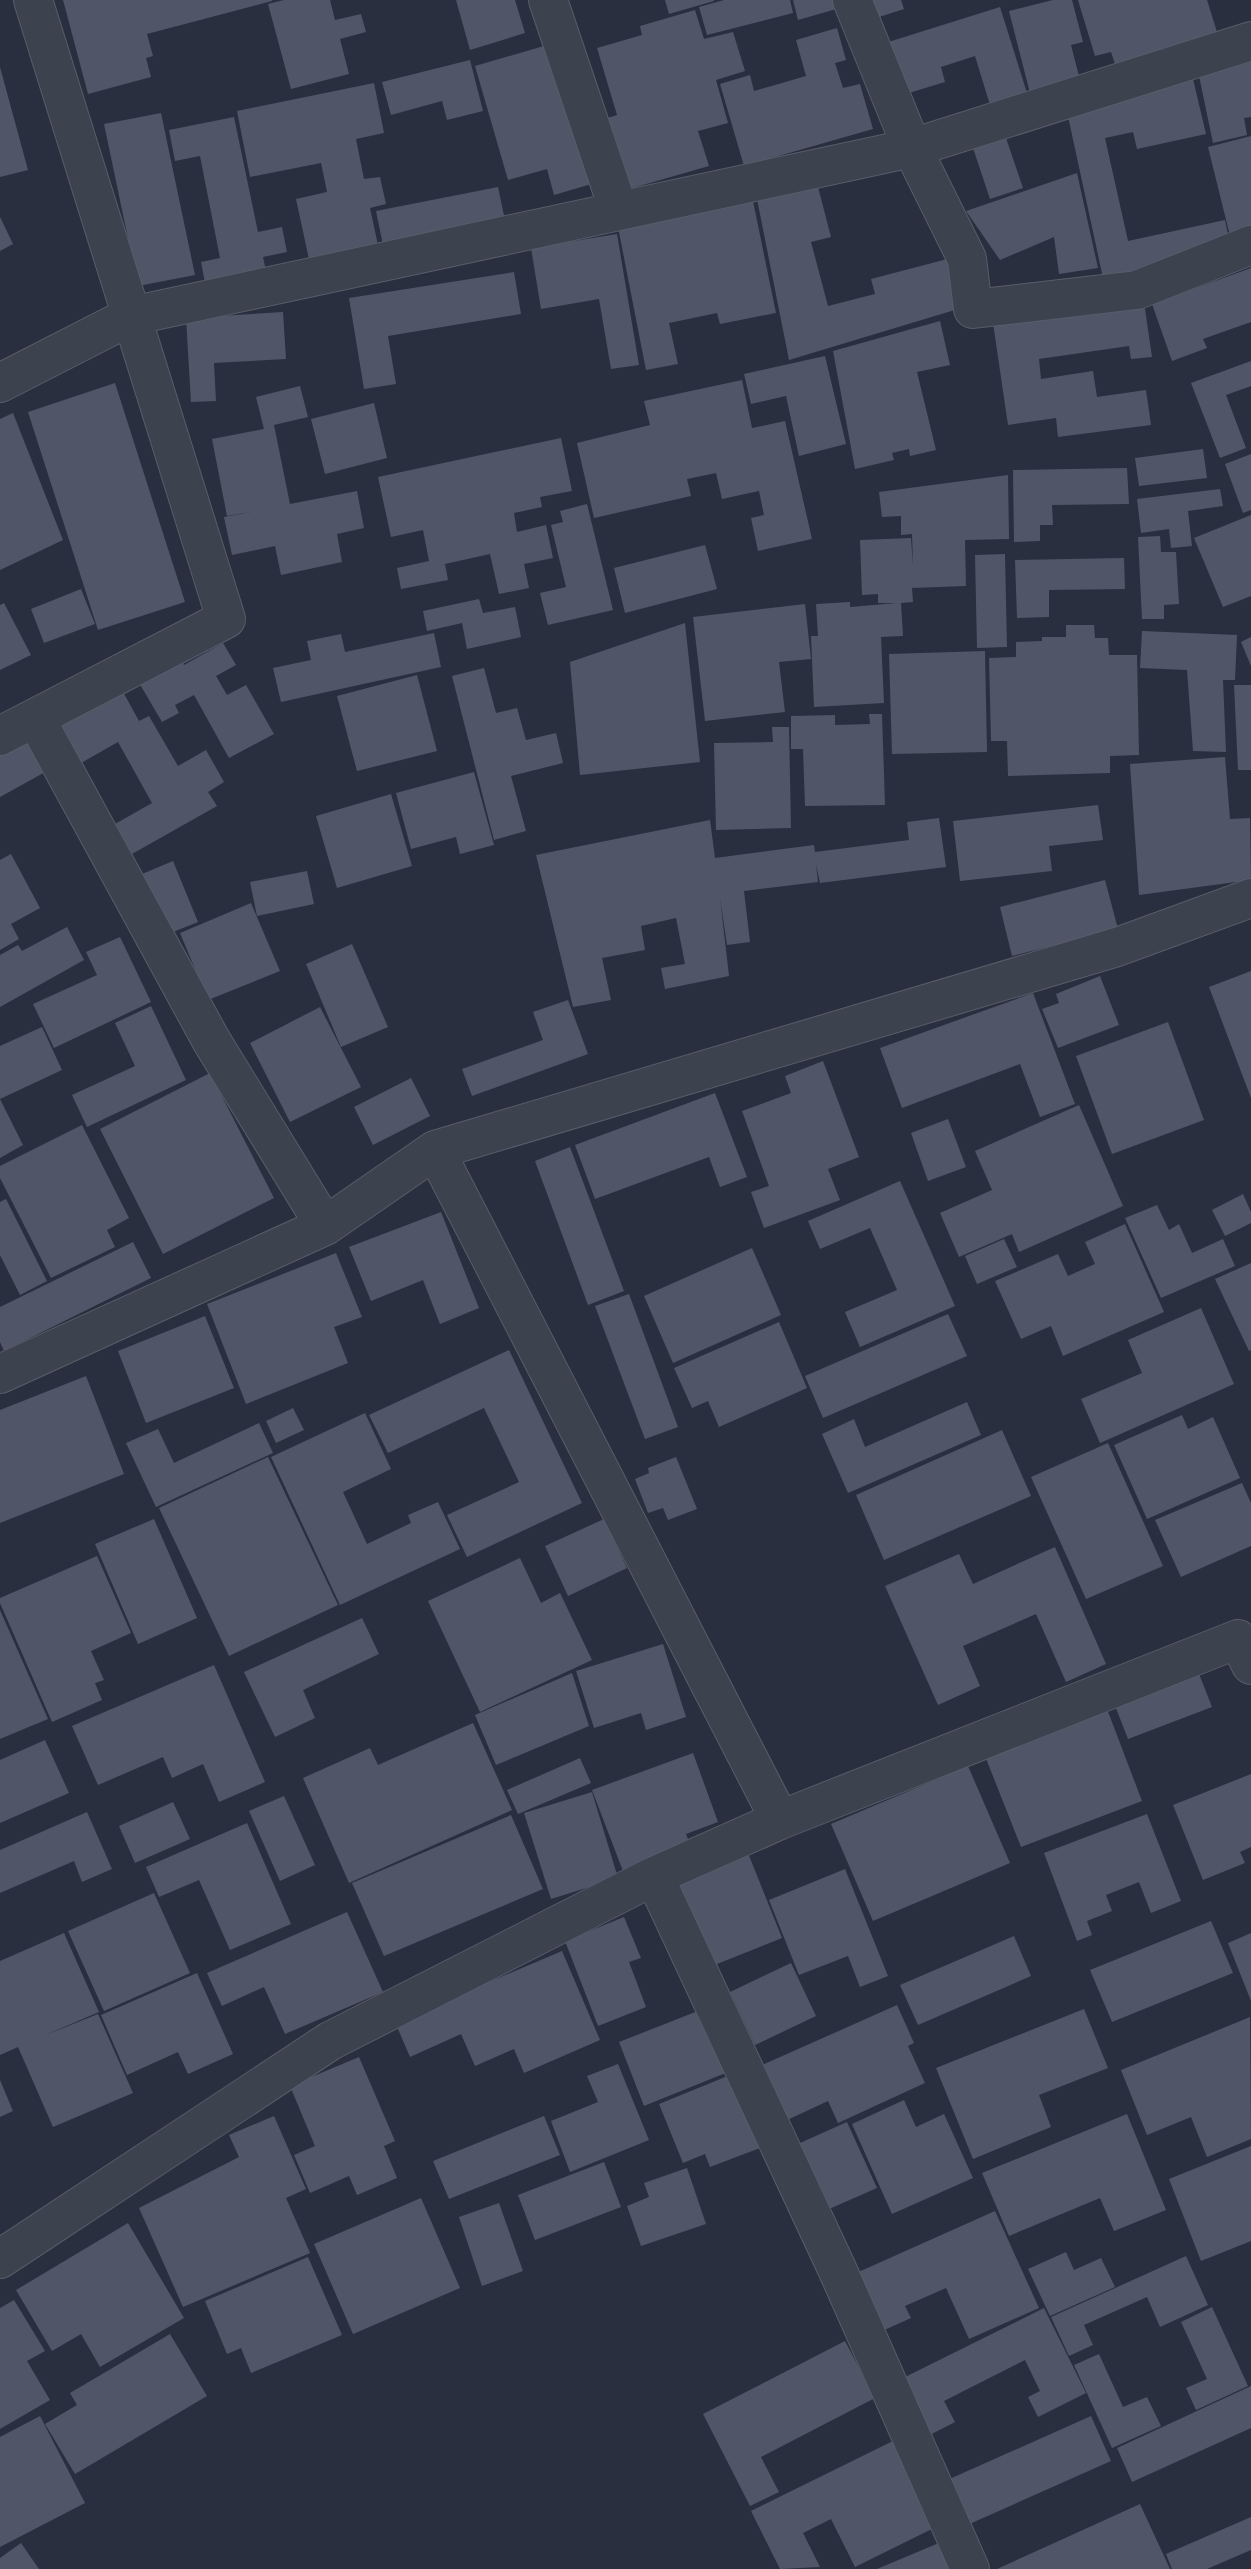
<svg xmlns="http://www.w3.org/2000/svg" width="1251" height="2569" viewBox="0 0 1251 2569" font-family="'Roboto Condensed',sans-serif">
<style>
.building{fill:#505668}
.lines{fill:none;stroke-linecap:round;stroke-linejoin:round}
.minor-casing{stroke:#585d6a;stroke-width:40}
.minor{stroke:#3d424f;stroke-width:38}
</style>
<rect width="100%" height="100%" fill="#2a2f3f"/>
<path class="building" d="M63 0H272V1L147 34 153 56 146 58 151 77 88 94Z
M284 0H330L335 20 361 14 366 32 340 39 349 74 291 89 268 4Z
M456 0H515L525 33 470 50Z
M665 0H714V1L669 14Z
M724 0H790L793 13 707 35 699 7Z
M793 0H837L840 8 798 20Z
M871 0H901L904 9 876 18Z
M1053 0H1072L1083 42 1071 45 1082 88 1032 101 1009 11Z
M1078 0H1207L1217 32 1117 70 1111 52 1095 56Z
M1000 7 1027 93 990 105 975 56 941 67 945 82 899 96 882 44Z
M695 10 704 39 733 32 745 71 716 80 728 123 698 131 709 166 615 193 595 122 617 115 597 48 642 35 640 26Z
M837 28 846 60 835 63 843 88 860 84 873 129 744 166 720 84 750 75 754 91 806 76 796 40Z
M554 43 595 183 554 195 547 169 508 180 475 66Z
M1251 59V117L1244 118 1247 135 1213 143 1198 71Z
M470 60 483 111 447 120 442 101 391 115 382 82Z
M0 67 28 170 0 177Z
M1193 79 1206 134 1137 149 1133 132 1105 138 1128 241 1225 220 1231 250 1103 278 1066 107Z
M374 83 384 133 356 139 364 179 380 177 386 204 370 208 379 250 310 264 296 199 327 192 321 163 250 177 237 111Z
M161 113 195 275 138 286 104 124Z
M234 117 258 232 282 227 287 252 263 257 266 271 205 283 201 262 220 258 200 156 175 161 169 130Z
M1004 132 1023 188 990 199 971 142Z
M1251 136V235L1231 240 1208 147Z
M1077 173 1098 268 1059 274 1054 237 1000 260 966 211Z
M817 183 831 237 811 242 828 306 875 294 871 279 955 257 968 306 789 360 757 199Z
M498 187 506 225 384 250 376 211Z
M753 201 776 313 720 324 717 313 669 323 678 364 646 370 618 227Z
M0 217 13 244 0 251Z
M617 234 639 365 611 369 599 299 541 309 531 248Z
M1251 268V322L1203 339 1207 348 1172 361 1152 304Z
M514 272 521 314 388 336 396 384 364 389 349 298Z
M1144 302 1152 357 1131 359 1129 346 1039 359 1041 379 1093 371 1097 397 1146 390 1151 425 1058 437 1056 418 1008 425 993 323Z
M283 312 286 359 214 363 216 401 191 402 186 318Z
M940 321 950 365 917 372 936 450 910 456 909 449 892 453 894 460 855 469 833 351Z
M825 356 846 444 799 456 786 396 751 404 744 374Z
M1251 361V386L1226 395 1246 448 1220 458 1191 383Z
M742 380 752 428 785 421 812 539 758 551 751 518 764 515 759 491 722 499 716 473 687 479 691 496 594 518 577 443 650 425 644 401Z
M115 383 185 602 98 630 28 412Z
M300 386 308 417 274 425 290 504 357 491 364 528 337 534 342 562 281 575 275 546 232 555 224 517 256 511 227 516 212 439 264 429 256 397Z
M374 403 387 458 325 474 311 419Z
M13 413 63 540 0 570V419Z
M561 438 572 491 540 497 542 507 514 513 517 532 546 525 553 558 524 564 529 588 499 594 490 554 445 564 448 580 401 589 397 568 429 561 423 530 391 537 378 477Z
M1203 449 1207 478 1139 486 1135 458Z
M1251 454V510L1243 513 1225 464Z
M1127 468 1129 504 1052 505 1053 525H1040V541L1014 542 1013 470Z
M1008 475 1009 539 965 540 966 586 912 588 913 602 901 603 903 636 881 637 884 703 814 707 811 636H818L816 604 850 602V607L897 603H878V594L862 595 860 540 911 538 913 566 912 534 901 535V516L882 517 879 492Z
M1220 489 1223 506 1188 511 1192 546 1171 548 1169 529 1141 533 1137 499Z
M587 504 613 610 548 625 540 593 566 587 551 525 563 522 560 511Z
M1251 515V596L1223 607 1194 538Z
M1160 536 1161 552H1176L1179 604 1164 605V619H1142L1138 537Z
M705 545 717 589 625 613 614 568Z
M1005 554 1007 647 977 648 975 555Z
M1124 558 1125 589 1049 590V617L1017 618 1015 560Z
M81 589 95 624 44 643 31 609Z
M479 599 483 613 515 607 521 637 467 649 462 623 427 631 423 611Z
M4 603 31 655 0 670V605Z
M805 604 811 659 779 662 785 712 705 721 693 617Z
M685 623 700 762 580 775 570 662Z
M1066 625H1094L1095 638H1108L1109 655H1137L1139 755 1110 756V773L1008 776 1007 741H991L989 658 1016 657V642L1042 641V637H1066Z
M1142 631 1237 635 1235 680H1223L1226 752 1193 751 1187 670 1140 668Z
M434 633 441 667 281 702 273 668 311 660 307 641 341 634 345 652Z
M1251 637V666L1241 642Z
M223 643 236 665 216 676 227 695 246 685 274 734 229 758 194 695 175 705 179 713 162 722 138 681 180 657 184 665Z
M985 651 987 752 892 754 889 654Z
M484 668 496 713 517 708 526 740 556 733 563 763 511 776 526 831 494 840 452 676Z
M417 675 437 751 357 771 337 696Z
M1234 685H1251V770H1238Z
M122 690 139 721 149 716 178 766 206 750 224 782 208 792 217 806 132 854 115 824 152 803 118 742 74 767 53 729Z
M869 714H882L885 805 805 806 803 749H791V716L835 715V725L870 724Z
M772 727H789L791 828 716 830 714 743 773 742Z
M28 738 47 771 0 797V753Z
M1225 757 1230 819 1250 818 1251 880 1139 895 1130 764Z
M474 772 494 845 460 854 456 837 411 849 396 793Z
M391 794 412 866 337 888 316 816Z
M1098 805 1103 840 1049 846 1052 871 960 881 953 821Z
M939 818 946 867 820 883 816 864 818 882 744 891 750 942 727 945 720 898 729 976 665 989 661 968 685 964 676 918 641 926 645 950 602 958 611 1000 573 1007 536 855 710 820 715 858 814 845 815 852 909 840 907 822Z
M11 854 40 908 11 924 19 939 0 950V860Z
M173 861 198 922 168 934 142 874Z
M307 871 314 904 257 916 250 882Z
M1105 880 1118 929 1012 956 1000 907Z
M251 903 280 971 208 1000 180 933Z
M67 927 84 960 0 1007V955L18 945 22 951Z
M120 937 151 1002 54 1048 33 1004 97 975 86 952Z
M352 944 388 1027 341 1047 306 964Z
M1251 971V1098L1209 987Z
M1100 976 1119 1025 1058 1048 1042 1009 1059 1003 1056 994Z
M1033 993 1075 1104 1040 1117 1020 1064 902 1108 880 1048Z
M568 1000 588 1054 472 1096 462 1069 543 1040 533 1012Z
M151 1006 186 1080 87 1127 72 1095 135 1066 115 1023Z
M320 1007 361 1087 290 1122 250 1043Z
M1168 1022 1204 1120 1112 1154 1076 1056Z
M42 1027 62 1070 0 1099V1046Z
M823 1061 859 1157 828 1169 840 1200 764 1228 751 1192 769 1186 742 1111 791 1093 785 1076Z
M210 1073 274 1198 163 1254 100 1129Z
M411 1078 430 1116 373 1145 354 1107Z
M715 1093 747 1177 720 1187 709 1157 595 1199 575 1145Z
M0 1099 23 1145 0 1158Z
M1079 1105 1123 1206 1019 1252 1012 1234 959 1257 940 1213 992 1190 975 1151Z
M948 1119 966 1167 928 1181 911 1133Z
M82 1125 129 1218 107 1230 115 1247 51 1278 0 1178V1166Z
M570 1147 624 1291 588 1305 535 1161Z
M900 1181 955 1306 860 1347 845 1312 897 1290 870 1228 820 1249 808 1221Z
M1243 1194 1251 1212V1223L1225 1236 1212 1210Z
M6 1199 47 1281 20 1295 0 1255V1202Z
M1157 1205 1169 1230 1179 1224 1192 1253 1223 1239 1235 1266 1161 1298 1125 1218Z
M441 1212 479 1308 440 1324 423 1280 371 1301 349 1247Z
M1125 1224 1164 1312 1063 1356 1051 1326 1021 1339 995 1281 1058 1254 1068 1276 1095 1264 1085 1242Z
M1004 1239 1017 1267 977 1284 965 1256Z
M133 1242 151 1278 4 1351 0 1342V1307Z
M752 1248 781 1315 673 1363 644 1296Z
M336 1253 362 1317 334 1327 348 1363 246 1404 207 1304Z
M1251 1263V1350L1249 1351 1215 1279Z
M629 1294 678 1427 645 1439 595 1306Z
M1201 1308 1234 1384 1100 1443 1081 1399 1142 1373 1128 1340Z
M948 1314 967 1356 823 1418 805 1376Z
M205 1316 234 1388 146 1423 118 1351Z
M779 1322 807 1388 719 1427 708 1401 692 1408 674 1368Z
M509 1350 582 1503 467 1557 447 1515 519 1482 484 1408 388 1453 369 1415Z
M86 1376 124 1474 0 1523V1410Z
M967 1402 981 1435 848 1493 822 1434 854 1419 865 1447Z
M293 1408 304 1430 276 1443 266 1421Z
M365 1413 391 1469 343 1492 367 1544 411 1523 408 1515 438 1502 460 1549 340 1605 271 1457Z
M1182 1415 1188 1429 1213 1417 1240 1478 1147 1519 1114 1445Z
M259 1423 273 1453 156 1507 126 1443 158 1429 174 1463Z
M1002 1430 1031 1496 884 1560 856 1495Z
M1108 1443 1163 1566 1086 1599 1031 1477Z
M268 1457 338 1605 229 1656 159 1508Z
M676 1457 697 1509 668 1520 663 1508 648 1513 635 1479 649 1473 648 1468Z
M1242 1483 1251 1503V1546L1181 1577 1155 1520Z
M154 1519 197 1618 138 1644 95 1544Z
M604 1519 627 1568 568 1596 545 1546Z
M1055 1547 1106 1664 1066 1682 1036 1614 963 1646 980 1686 938 1705 885 1586 959 1554 973 1584Z
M97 1556 131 1633 91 1651 104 1680 95 1683 102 1700 52 1722 0 1603V1598Z
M520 1558 541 1603 560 1593 592 1660 480 1712 428 1601Z
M0 1610 48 1719 0 1739Z
M362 1618 379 1654 303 1690 315 1718 275 1737 244 1672Z
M663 1644 686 1717 646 1730 641 1713 594 1728 576 1671Z
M214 1665 265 1782 219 1802 203 1764 172 1778 163 1757 98 1785 72 1726Z
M1196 1666 1212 1707 1128 1739 1112 1698Z
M572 1673 589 1726 496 1765 475 1715Z
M1107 1709 1142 1801 1021 1847 985 1756Z
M473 1723 512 1810 349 1883 303 1778 370 1748 378 1765Z
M45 1740 69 1793 0 1823V1760Z
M693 1753 718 1822 686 1834 693 1853 626 1879 592 1790Z
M580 1758 591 1783 518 1814 507 1790Z
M968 1766 1010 1863 873 1921 831 1824Z
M1251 1774V1847L1240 1852 1245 1863 1203 1880 1173 1805Z
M592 1792 618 1878 551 1899 524 1813Z
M284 1796 315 1865 280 1881 249 1811Z
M173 1802 190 1839 135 1863 119 1826Z
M87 1812 112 1869 82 1882 74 1861 0 1893V1850Z
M1147 1814 1181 1901 1151 1913 1139 1882 1106 1895 1112 1911 1087 1921 1092 1935 1077 1941 1044 1853Z
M511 1815 543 1889 384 1956 352 1883Z
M247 1823 291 1924 230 1950 199 1880 159 1897 146 1867Z
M748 1853 782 1938 707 1968 673 1883Z
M845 1869 888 1976 860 1987 848 1956 799 1975 769 1900Z
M154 1893 190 1973 104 2011 68 1931Z
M347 1912 383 1992 285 2034 264 1987 222 2006 207 1973Z
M624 1917 641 1958 629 1962 646 2007 598 2026 565 1941Z
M1211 1921 1233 1973 1112 2022 1090 1970Z
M64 1933 99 2012 43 2036 98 2014 133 2093 53 2127 18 2047 0 2055V1961Z
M1251 1933V2001L1228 1943Z
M1014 1936 1031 1976 918 2025 900 1985Z
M562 1951 600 2040 524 2073 514 2049 475 2066 461 2034 410 2057 395 2022Z
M791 1963 816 2016 755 2045 730 1992Z
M197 1973 233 2054 188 2074 178 2052 127 2075 101 2015Z
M897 2005 914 2043 908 2046 925 2083 838 2123 828 2101 785 2121 760 2066Z
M703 2009 728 2072 644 2106 619 2042Z
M1084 2009 1108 2068 1039 2095 1051 2127 973 2159 936 2068Z
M1250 2017 1251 2139 1207 2157 1191 2117 1147 2135 1121 2070Z
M359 2057 395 2141 384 2146 397 2178 357 2195 349 2176 310 2193 294 2155 315 2146 290 2086Z
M618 2064 649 2140 570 2172 551 2121 598 2102 587 2076Z
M735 2073 765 2146 710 2167 705 2154 683 2163 659 2104Z
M0 2080 13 2111 0 2117Z
M904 2100 916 2127 944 2114 973 2178 892 2214 852 2124Z
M1127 2114 1166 2210 1114 2231 1100 2198 1009 2236 982 2173Z
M274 2116 306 2189 286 2198 310 2253 183 2307 139 2208 239 2157 229 2135Z
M544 2116 560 2155 449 2199 433 2161Z
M847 2122 877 2188 820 2213 791 2147Z
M1251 2146V2241L1201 2261 1169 2179Z
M604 2162 621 2207 535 2240 518 2195Z
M687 2168 706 2224 641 2246 627 2206 649 2197 644 2183Z
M421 2198 460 2288 353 2334 314 2244Z
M499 2203 523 2271 482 2286 459 2217Z
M995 2211 1039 2308 969 2339 946 2288 905 2306 911 2318 871 2336 845 2278Z
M128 2223 184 2318 100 2367 81 2334 52 2351 16 2290Z
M1066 2252 1074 2270 1101 2258 1115 2287 1050 2316 1028 2269Z
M1186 2256 1208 2305 1160 2327 1147 2297 1084 2325 1093 2345 1069 2356 1051 2317Z
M308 2257 342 2335 251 2373 241 2348 227 2354 205 2301Z
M14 2300 45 2351 27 2361 50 2400 0 2429V2308Z
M1212 2307 1248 2386 1196 2410 1186 2388 1207 2379 1181 2322Z
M1044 2308 1086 2393 1038 2417 1028 2397 1040 2391 1025 2360 944 2401 955 2422 924 2438 895 2382Z
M170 2334 207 2396 75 2474 45 2424 77 2405 70 2393Z
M845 2341 875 2398 761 2457 779 2492 750 2506 703 2414Z
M1099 2354 1123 2407 1147 2397 1161 2426 1112 2448 1074 2365Z
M1251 2386V2428L1132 2482 1117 2448Z
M40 2416 85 2503 0 2547V2437Z
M1091 2416 1111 2461 965 2526 945 2481Z
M901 2437 944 2523 855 2567 831 2519 803 2533 820 2567 780 2569 751 2511Z
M1140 2504 1170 2569H997Z
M1251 2517V2550L1207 2569H1172L1166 2554Z
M946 2540 958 2569H877Z
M21 2543 39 2569H0V2558Z"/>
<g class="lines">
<defs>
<path id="minor" d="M548 0 619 211
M852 0 912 148 967 259 973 309 1137 290 1251 245
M0 383 131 316 912 148 1251 41
M36 719 211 1040 325 1226
M0 736 226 619 33 0
M435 1150 780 1820
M0 1374 325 1226 435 1150 1117 947 1251 898
M654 1876 838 2271 970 2569
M0 2259 330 2041 654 1876 780 1820 1238 1639 1251 1665"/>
</defs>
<use href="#minor" class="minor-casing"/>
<use href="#minor" class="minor"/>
</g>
</svg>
